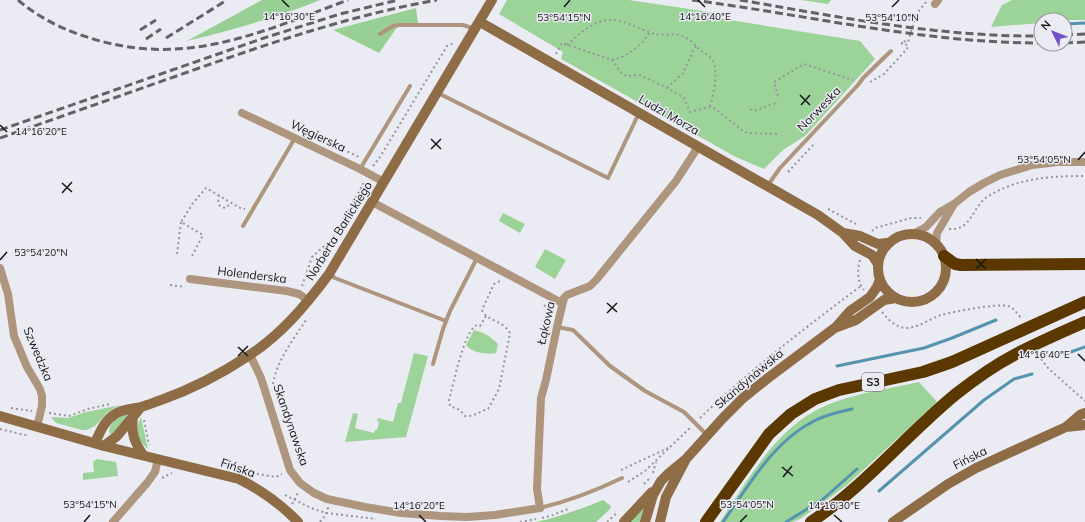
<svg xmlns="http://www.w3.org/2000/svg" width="1085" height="522" viewBox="0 0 1085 522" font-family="Mulish,sans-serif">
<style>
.green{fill:#9cd399}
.forest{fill:#97cf94}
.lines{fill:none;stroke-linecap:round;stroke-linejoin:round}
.stream{stroke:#5693af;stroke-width:3}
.path{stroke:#95959b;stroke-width:2;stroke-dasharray:2 3;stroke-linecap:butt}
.lane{stroke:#ad967d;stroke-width:4}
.street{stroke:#ad967d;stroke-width:8}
.secondary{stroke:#8d6c46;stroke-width:10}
.highway{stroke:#5c3801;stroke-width:12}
.rail{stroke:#626267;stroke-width:3;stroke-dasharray:8 4;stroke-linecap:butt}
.ticks{fill:none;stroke:#161619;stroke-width:1.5}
.labels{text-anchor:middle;stroke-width:3;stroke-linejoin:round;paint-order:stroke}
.shield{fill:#ebebf3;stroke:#56565a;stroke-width:1}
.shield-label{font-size:11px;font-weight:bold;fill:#161619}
.street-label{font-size:12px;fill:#161619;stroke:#ebebf3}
.ticks-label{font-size:10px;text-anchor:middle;fill:#161619;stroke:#ebebf3;stroke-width:3;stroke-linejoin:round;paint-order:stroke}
</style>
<rect width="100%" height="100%" fill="#ebebf3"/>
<path class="green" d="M507 0H629L716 13 718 18 860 41 875 59 805 136 783 150 764 169 734 156 561 59 563 52 499 14Z
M801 0H831L828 4Z
M1012 0H1085V20H1041V23L991 27 1002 5Z
M503 213 525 224 520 233 499 221Z
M545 249 566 260 555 279 535 267Z
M474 330C484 332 491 337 498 344L496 353C488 355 472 353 466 345Z
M414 353 428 356 406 437 345 442 353 413 358 414 355 428 374 433 375 430H377L379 422 377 421 378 418 393 422 398 403H401Z
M919 382 937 402 848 484 823 503 800 519 793 522H720C748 480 776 427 825 406 854 393 888 389 919 382Z
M121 405 114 408 107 413 95 426 87 430H82L56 423 51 417 68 418 86 412Z
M123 415H127V417L113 433 110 434 109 431C111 422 116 419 123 415Z
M141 417 148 449C137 441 135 428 141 417Z
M97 459 116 462 118 476 83 480V473L94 472 93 462Z
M643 508H645L641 522H630Z"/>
<path class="forest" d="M262 0H320C276 18 232 30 187 41Z
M416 8 418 23 398 26 379 53 333 30Z
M603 500 611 506 610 509 596 522H536C559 517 581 509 603 500Z"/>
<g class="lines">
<path class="stream" d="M1065 24 1085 23
M1065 354 1085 347
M837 366 924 348 952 338 996 320
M879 491 984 400 1014 379 1032 374
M723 522C748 487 772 443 812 422 824 415 839 412 852 409
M786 522 822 500 857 469"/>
<path class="path" d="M567 45C581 32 599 15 620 21 632 24 643 31 655 34 664 36 674 33 682 36 689 38 694 44 699 49 704 53 710 56 713 61 719 71 713 96 710 107
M556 54 562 43 612 60 622 74 627 76 640 75 667 88 684 98 690 112 710 107 714 108 743 131 748 133 778 134
M612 60C627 57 642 45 650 32
M870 82 884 74 907 49 908 45 902 44V41L908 42 914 21 907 19 908 16 914 17 926 2
M667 88 683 73 693 51 696 46
M778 96 774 82 804 64 853 80
M750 109C757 113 762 107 769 105 772 104 776 103 779 103
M334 145 359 157
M373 166 380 157 447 46 451 44 455 45
M788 172 815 143
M219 195 218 203 220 206 225 208 232 203
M828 209 856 224
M949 229C972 231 972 207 987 197 1016 178 1051 176 1085 176
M872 231 875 228 911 218H921
M177 254 181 222
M192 256 203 235 181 222 193 203 206 188 242 209H245
M860 260C857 270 857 282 864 290
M170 285 185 287
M302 286 312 257 331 240 358 194 364 182
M544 305 549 310 553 311
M882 312C888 319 894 326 904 328 917 329 929 319 941 315 953 312 997 303 1008 306 1014 308 1017 313 1021 318
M486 316 480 326 477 325C464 330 453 386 449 400L450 406 460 410 465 416C474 417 480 411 488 409L499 389 510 333C503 320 486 321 482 310L494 284 500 281
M1038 355 1048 368 1085 401
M273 384C277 360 293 340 306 320
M11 408 32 411
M49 413 69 416 88 409 110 404
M700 418C750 370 805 328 861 286
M144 420 149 445
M0 429 29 436
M621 470 668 448
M252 473 276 477 282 474
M653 473 656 462
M162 478 172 473
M628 482 645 471 691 427
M644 484 651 477
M285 495 311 508 326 513 376 519
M292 504 298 493
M542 518 550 516 568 509
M320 522 325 516 328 508H327
M520 522 536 519
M607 522 618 512"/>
<path class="lane" d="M380 34 393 26 399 25H463L475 29
M438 93 608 178 639 113
M360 169 410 86
M768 185 780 168 858 85 863 78 891 51
M243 226 295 138
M329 274 335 278 446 321
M557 327 573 330 610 366 645 391 684 412 707 435
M433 364 443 329 450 311 477 258
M540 508C569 501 595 491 622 478"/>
<path class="street" d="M935 4 938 0
M242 113 360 169 384 182
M372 202 562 303
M915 233 926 227 940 212 954 204 969 192 984 183 1000 175 1032 165 1058 162H1085
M936 243 937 233 954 204
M0 268 8 294 14 336 27 367 40 389 42 396V406L37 427
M190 279 287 291 299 294 309 301
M250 355 261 378 290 470 300 483 314 493 327 499 365 507 401 513 441 516 467 517 495 515 540 508 537 489 541 398 546 380 557 327 564 298 567 295 590 286 597 279 676 181 698 147
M113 522 147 483 155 472 158 459"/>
<path class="secondary" d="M480 22 818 215 843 233 855 246 872 255 878 264
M843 233 860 236 878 244 887 243
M878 268a34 34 0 1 1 68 0a34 34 0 1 1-68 0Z
M837 327 856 320 884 300 896 298
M0 416 104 446 239 479C261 490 280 503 298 522
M133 416C131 434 134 441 143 455
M1066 427 1080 415 1085 413
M95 443C100 432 104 421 115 414 122 409 133 409 141 407 148 405 155 402 161 400 192 389 221 374 248 356 281 335 306 305 329 274L492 0
M104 446 117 436 141 407
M624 522 652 492
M645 522 653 495 661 481 669 473 686 459 723 418 743 398 768 378 836 327 850 311 870 297 877 287 880 279
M660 522 666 497 685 461
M893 522 948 484 976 468 1066 427 1085 425"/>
<path class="highway" d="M944 256 955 264 961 265 1085 264
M706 522 769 434 791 414 815 399 839 390 923 372 952 362 1085 302
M811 522C865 486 906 435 956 394 975 379 995 365 1016 354 1039 342 1062 332 1085 322"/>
<path class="rail" d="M18 0C39 18 64 30 90 38 185 68 259 33 348 0
M692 0C808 15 923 43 1041 43
M740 0C839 17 939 37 1041 36
M140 30 156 20
M1065 35 1085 34
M166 38 227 0
M146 39 161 29
M1065 43 1085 42
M0 130 264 38 340 14 398 0
M0 138C63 116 125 94 188 72 270 43 352 15 437 0"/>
</g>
<path class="ticks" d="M282 0 289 7M698 0 705 7M564 7 570 0M892 7 899 0M800 95 810 105M801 105 810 95M0 125 7 132M431 139 441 149M431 149 441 139M1078 160 1085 152M62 183 72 192M62 193 72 182M976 259 986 269M0 260 7 252M976 269 986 259M607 303 617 312M607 313 617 303M238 347 248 356M1078 354 1085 361M238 356 248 346M782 467 793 476M783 477 792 466M419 515 426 522M834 515 842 522M84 522 90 515M740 522 747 515"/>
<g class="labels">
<rect class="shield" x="862" y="373" width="22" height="18" rx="3"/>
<g class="shield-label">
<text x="873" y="386">S3</text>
</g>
<g class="street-label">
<text transform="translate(819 109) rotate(-46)" y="4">Norweska</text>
<text transform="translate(669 115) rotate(30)" y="4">Ludzi Morza</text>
<text transform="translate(318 136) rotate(25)" y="4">Węgierska</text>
<text transform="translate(339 231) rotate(-58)" y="4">Norberta Barlickiego</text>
<text transform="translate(252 275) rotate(7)" y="4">Holenderska</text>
<text transform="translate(546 323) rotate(-77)" y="4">Łąkowa</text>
<text transform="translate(38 354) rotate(67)" y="4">Szwedzka</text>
<text transform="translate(749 379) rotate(-40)" y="4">Skandynawska</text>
<text transform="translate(291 425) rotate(71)" y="4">Skandynawska</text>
<text transform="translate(970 458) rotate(-27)" y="4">Fińska</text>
<text transform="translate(238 468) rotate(19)" y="4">Fińska</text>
</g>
</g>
<g class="ticks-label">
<text x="289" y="20">14°16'30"E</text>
<text x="705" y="20">14°16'40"E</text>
<text x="564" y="21">53°54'15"N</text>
<text x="892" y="21">53°54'10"N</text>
<text x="41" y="135">14°16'20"E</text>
<text x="1044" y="163">53°54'05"N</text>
<text x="41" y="256">53°54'20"N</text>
<text x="1044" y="358">14°16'40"E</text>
<text x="90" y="508">53°54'15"N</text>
<text x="747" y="508">53°54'05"N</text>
<text x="419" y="509">14°16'20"E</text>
<text x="834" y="509">14°16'30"E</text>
</g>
<g transform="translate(1053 32) rotate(313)"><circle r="19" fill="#ebebf3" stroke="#96969c"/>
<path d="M0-3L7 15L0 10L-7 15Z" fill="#7450c9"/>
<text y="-6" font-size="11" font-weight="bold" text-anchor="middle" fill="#161619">N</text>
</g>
</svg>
